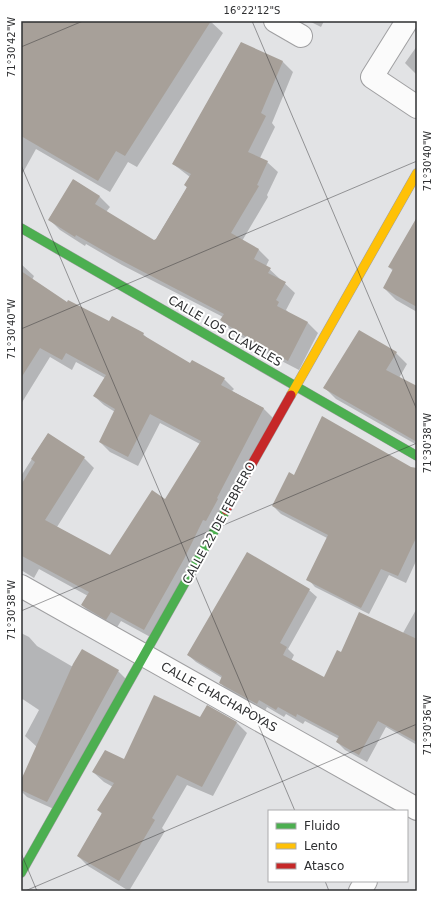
<svg xmlns="http://www.w3.org/2000/svg" width="438" height="912" viewBox="0 0 438 912" font-family="'DejaVu Sans',sans-serif">
<style>
.shadow{fill:#0003}
.building{fill:#a7a099}
.lines{fill:none;stroke-linecap:round;stroke-linejoin:round}
.street-casing{stroke:#9f9fa1;stroke-width:24}
.fast-casing{stroke:#9f9fa1;stroke-width:10}
.slow-casing{stroke:#9f9fa1;stroke-width:10}
.jam-casing{stroke:#9f9fa1;stroke-width:10}
.street{stroke:#fbfbfb;stroke-width:22}
.fast{stroke:#4caf50;stroke-width:9}
.slow{stroke:#ffc107;stroke-width:9}
.jam{stroke:#c62828;stroke-width:9}
.ticks{fill:none;stroke:#2e2f31;stroke-width:1;stroke-opacity:0.45}
.labels{text-anchor:middle;stroke-width:4;stroke-linejoin:round;paint-order:stroke}
.street-label{font-size:12px;fill:#2e2f31;stroke:#fff}
.neatline{fill:none;stroke:#2e2f31;stroke-width:1.5}
.ticks-label{font-size:10px;text-anchor:middle;fill:#2e2f31}
</style>
<rect width="100%" height="100%" fill="#e2e3e5"/>
<path class="shadow" d="M21 21H210L223 33 137 167 128 162 110 192 36 149 21 176Z
M309 21H324L321 27Z
M241 43 283 62 293 72 272 123 275 127 260 158 267 162 278 172 267 195 268 197 242 241 259 250 269 260 266 266 295 293 286 310 289 313 308 323 318 333 299 370 268 354 231 330 221 320 223 317 122 265 86 244 85 246 60 230 49 219 74 180 100 197 110 207 106 212 154 242 156 239 187 188 185 185 190 177 173 164Z
M417 46V75L405 63Z
M417 219V312L396 300 384 288 393 271 389 267Z
M21 264 34 276 32 280 68 304 109 322 143 334 149 340 190 365 224 379 234 389 232 391 263 408 273 418 154 639 121 621 116 629 92 615 82 605 88 596 39 569 34 578 21 570V476L48 434 84 458 94 468 57 527 111 557 166 501 200 444 160 423 138 466 110 452 100 442 115 412 104 405 94 396 105 378 76 362 72 370 50 357 21 404Z
M396 353 407 364 399 378 417 387V445L336 399 324 387Z
M295 476 417 488V559L406 583 389 575 369 614 315 587 308 579 327 538 281 514 273 506Z
M309 590 317 597 288 649 294 655 291 661 324 679 341 653 403 633 417 608V745L386 727 367 762 345 750 337 742 339 739 305 721 303 724 286 714 284 717 267 707 265 711 228 690 220 683 222 678 196 662 188 655Z
M21 633 29 637 37 646 73 667 118 671 127 680 56 810 27 797 21 791V782L37 747 25 736 39 710 21 698Z
M207 706 237 723 247 733 213 796 187 785 162 828 165 831 129 891 88 866 78 856 102 814 98 810 113 787 104 782 93 772 125 760 200 719Z"/>
<path class="building" d="M21 21H211L125 156 116 151 98 181 21 136Z
M241 42 283 61 261 113 266 116 248 152 268 161 257 185 259 186 231 233 259 249 254 259 271 268 268 273 286 282 276 300 279 302 277 306 308 322 288 361 257 344 220 320 224 314 111 255 76 235 75 237 48 220 73 179 100 196 95 204 154 240 156 239 187 187 184 185 191 174 172 164Z
M417 217V307L383 288 393 269 388 267Z
M21 271 67 302 68 300 109 321 112 316 144 333 143 335 190 363 192 360 205 367 225 378 221 385 264 408 217 498 218 499 206 521 203 520 184 559 144 630 111 612 106 620 81 605 89 592 22 556 21 558V485L35 462 31 459 48 433 85 457 45 520 110 555 152 490 165 499 201 441 150 414 128 457 99 442 115 409 93 396 106 375 66 353 62 360 40 348 21 378Z
M359 330 397 352 386 370 417 386V442L323 388Z
M322 416 411 467 417 468V536L398 576 381 569 361 608 306 580 328 535 272 506 289 472 294 475Z
M247 552 310 589 280 643 287 647 283 655 324 677 337 650 341 652 359 612 417 639V742L378 721 359 755 336 742 339 736 297 714 296 717 278 707 276 710 259 700 257 704 219 683 222 676 187 655Z
M82 649 119 670 47 802 21 790V780L73 664Z
M154 695 200 717 207 705 237 722 202 787 177 775 152 818 155 820 119 881 77 856 102 813 97 810 114 783 92 772 105 750 124 759Z"/>
<g class="lines">
<defs>
<path id="street" d="M275 21 301 36
M407 21 372 77 417 107
M21 586 417 809
M360 891 366 881"/>
<path id="fast" d="M21 228 417 456
M21 873 226 510"/>
<path id="slow" d="M291 395 417 173"/>
<path id="jam" d="M226 510 291 395"/>
</defs>
<use href="#street" class="street-casing"/>
<use href="#fast" class="fast-casing"/>
<use href="#slow" class="slow-casing"/>
<use href="#jam" class="jam-casing"/>
<use href="#street" class="street"/>
<use href="#fast" class="fast"/>
<use href="#slow" class="slow"/>
<use href="#jam" class="jam"/>
</g>
<path class="ticks" d="M252 21 417 410M21 47 83 21M21 165 295 811M21 329 417 161M21 611 417 443M21 853 37 891M325 881 329 891M25 891 417 724"/>
<g class="labels">
<g class="street-label">
<text transform="translate(225 331) rotate(30)" y="4">CALLE LOS CLAVELES</text>
<text transform="translate(219 523) rotate(-61)" y="4">CALLE 22 DE FEBRERO</text>
<text transform="translate(219 697) rotate(29)" y="4">CALLE CHACHAPOYAS</text>
</g>
</g>
<rect width="438" height="912" fill="none" stroke="#ffffff" stroke-width="44"/>
<rect x="268" y="810" width="140" height="72" fill="#ffffff" stroke="#abacad"/>
<rect x="276" y="823" width="20" height="6" fill="#4caf50" stroke="#abacad"/>
<text x="304" y="830" font-size="12" fill="#2e2f31">Fluido</text>
<rect x="276" y="843" width="20" height="6" fill="#ffc107" stroke="#abacad"/>
<text x="304" y="850" font-size="12" fill="#2e2f31">Lento</text>
<rect x="276" y="863" width="20" height="6" fill="#c62828" stroke="#abacad"/>
<text x="304" y="870" font-size="12" fill="#2e2f31">Atasco</text>
<rect x="22" y="22" width="394" height="868" class="neatline"/>
<g class="ticks-label">
<text x="252" y="14">16°22'12"S</text>
<text transform="translate(11 47) rotate(-90)" y="4">71°30'42"W</text>
<text transform="translate(427 161) rotate(-90)" y="4">71°30'40"W</text>
<text transform="translate(11 329) rotate(-90)" y="4">71°30'40"W</text>
<text transform="translate(427 443) rotate(-90)" y="4">71°30'38"W</text>
<text transform="translate(11 610) rotate(-90)" y="4">71°30'38"W</text>
<text transform="translate(427 725) rotate(-90)" y="4">71°30'36"W</text>
</g>
</svg>
